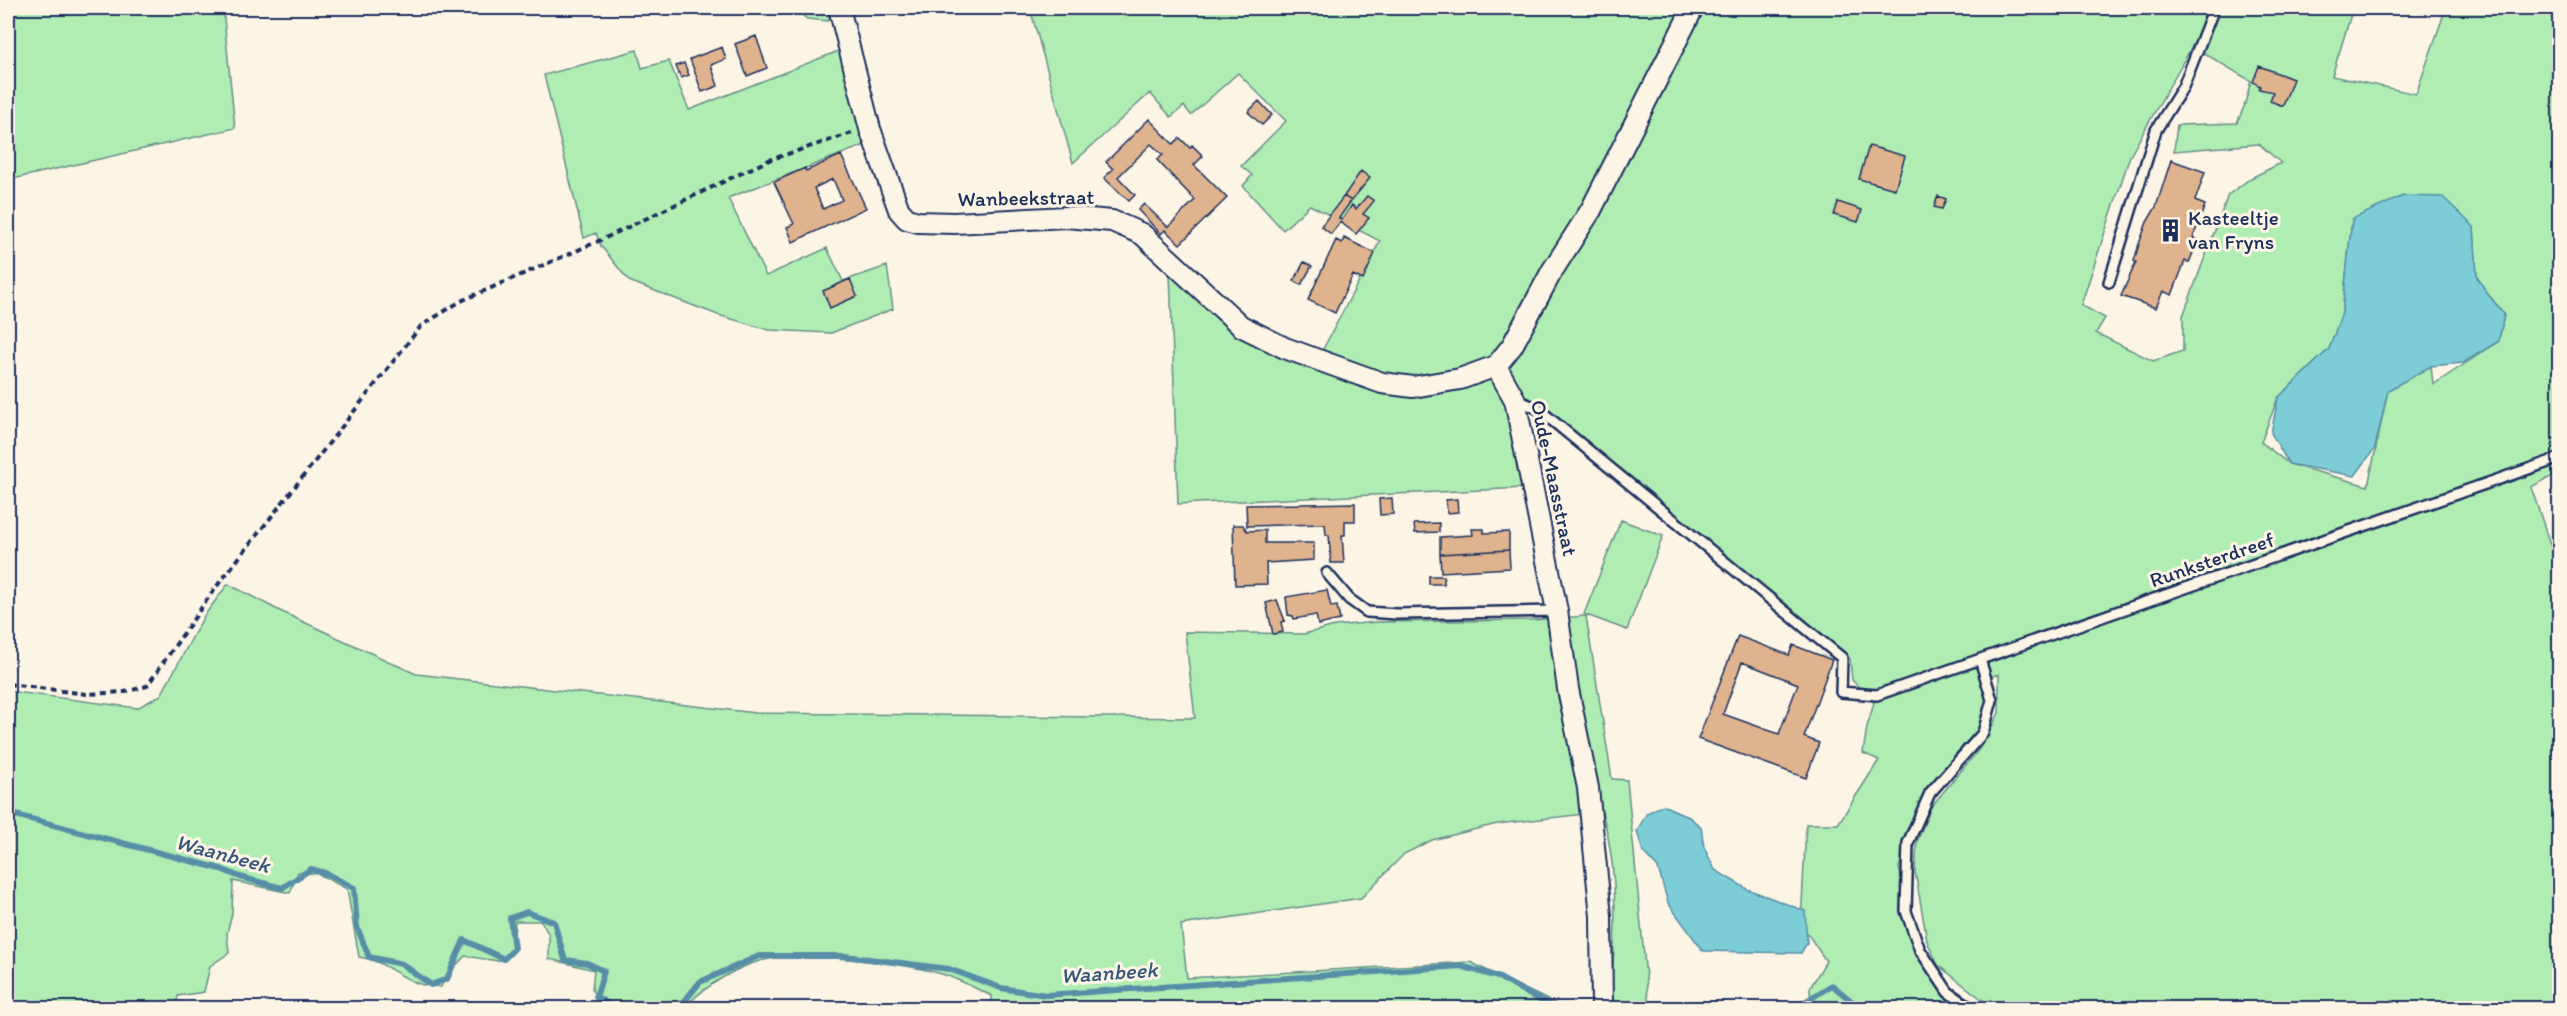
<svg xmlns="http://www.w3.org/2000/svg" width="2567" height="1016" viewBox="0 0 2567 1016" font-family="Itim,sans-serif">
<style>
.green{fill:#b0edb3;stroke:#668e88;stroke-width:1.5;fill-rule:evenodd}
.water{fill:#7dcdd7;stroke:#568ea7;stroke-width:1.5}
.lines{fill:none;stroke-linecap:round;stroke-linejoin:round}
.stream{stroke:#568ea7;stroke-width:6}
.building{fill:#deb38e;stroke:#1b2f5e;stroke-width:1.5;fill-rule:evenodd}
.lane-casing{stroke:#1b2f5e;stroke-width:14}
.street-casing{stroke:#1b2f5e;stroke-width:24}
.path{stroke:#1b2f5e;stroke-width:4;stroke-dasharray:6 4.5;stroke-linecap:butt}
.lane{stroke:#fcf5e5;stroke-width:9}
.street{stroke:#fcf5e5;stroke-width:20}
.labels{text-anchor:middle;stroke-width:6;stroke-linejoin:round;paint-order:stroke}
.street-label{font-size:21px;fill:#1b2f5e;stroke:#fcf5e5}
.poi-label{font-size:21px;fill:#1b2f5e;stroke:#fcf5e5;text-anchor:start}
.water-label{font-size:22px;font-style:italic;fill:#34567c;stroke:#fcf5e5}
</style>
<rect width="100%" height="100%" fill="#fcf5e5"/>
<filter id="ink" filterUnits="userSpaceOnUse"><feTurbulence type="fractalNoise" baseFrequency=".0167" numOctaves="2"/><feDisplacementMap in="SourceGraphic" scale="12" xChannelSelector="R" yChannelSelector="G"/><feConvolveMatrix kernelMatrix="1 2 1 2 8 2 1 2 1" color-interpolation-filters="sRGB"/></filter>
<g filter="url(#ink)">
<path class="green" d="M8 8H223L235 128 8 180Z
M794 8H832L828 21 807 19Z
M1030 8H2353L2332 76 2416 94 2446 8H2559V473L2531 487 2559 571V1008H1993L1938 965 1927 941 1915 871 1917 842 1931 807 1980 748 1999 713V674L1987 678 1989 694 1981 726 1953 757 1910 823 1899 868 1918 943 1931 973 1969 1008H1811L1810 988 1826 961 1801 924 1806 824H1838L1879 760 1863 753 1867 727 1874 703 1852 680 1850 659 1538 405 1525 408 1526 488 1178 504 1170 271 1230 328 1381 392 1423 396 1455 391 1502 375 1510 370 1499 362 1429 378H1396L1321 353 1380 241 1310 205 1283 230 1243 186 1252 175 1241 166 1286 121 1238 73 1191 115 1184 106 1171 117 1150 93 1073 163ZM2192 46 2251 81 2244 107 2237 123 2177 125 2174 151 2259 144 2281 163 2251 178 2228 195 2183 316V351L2153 361 2096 333 2105 318 2081 305 2130 156ZM2352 219 2474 228 2477 277 2487 293 2504 314 2499 341 2433 385 2431 366 2388 390 2368 486 2289 464 2261 442 2278 398 2329 349 2342 313Z
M637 50 642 68 669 61 689 110 841 50 865 145 728 198 766 276 827 248 843 281 887 266 893 309 831 333 769 330 718 315 629 281 601 246 596 233 584 238 544 75Z
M1621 520 1663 536 1627 630 1584 614Z
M228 584 282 612 416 674 756 713 1195 718 1185 632 1304 634 1335 626 1377 622 1532 620 1586 616 1612 779 1627 780 1649 1008H1609C1616 944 1620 875 1602 812L1497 824 1432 840 1404 854 1361 898 1181 925 1187 978 1470 962 1564 1008H992V996C976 989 959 979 942 974 905 963 796 950 760 961 737 967 706 986 690 1002L689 1008H606L598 1005 592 989 594 970 549 959V935L541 921H515L513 953 498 961 465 956 446 976 441 987C433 986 424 986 417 983 396 975 382 960 359 957L347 889 318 874 298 872 290 893 233 881 232 914 227 933 229 953 210 966 204 992 178 996 176 1008H8V691L137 708 161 695 204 616Z"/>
<path class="water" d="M2403 196 2443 197 2474 227 2477 277 2487 293 2504 314 2499 341 2463 363 2431 366 2388 390 2375 448 2355 476 2289 464 2271 433 2278 398 2329 349 2342 313 2352 219Z
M1663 805 1689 817 1701 827 1704 847 1715 870 1747 889 1805 911 1807 943 1801 953 1703 951 1668 903 1658 868 1643 852 1637 831 1647 813Z"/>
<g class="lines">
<path class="stream" d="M8 813 221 869 240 877 282 888 311 869 325 873 354 888 357 927 369 957 402 964 431 985 447 979 464 940 504 959 514 949 510 918 527 912 554 922 565 960 587 963 604 971 596 997 616 1008
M679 1008 700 982 759 956H845L949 969 1001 988 1046 995 1461 966 1498 977 1554 1008
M1795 1008 1832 985 1860 1008"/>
</g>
<path class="building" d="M756 36 767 68 747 76 735 44Z
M722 47 726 59 711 65 718 86 702 92 690 59Z
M684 63 689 75 681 78 676 66Z
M2259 66 2293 79 2283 106 2270 101 2273 92 2259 89 2260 86 2253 82Z
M1259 101 1272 115 1262 125 1248 112Z
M1149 119 1173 144 1180 138 1190 148 1192 145 1203 156 1194 165 1227 198 1180 244 1165 230 1161 234 1138 210 1144 204 1168 227 1195 200 1157 160 1163 155 1151 144 1118 177 1135 195 1129 201 1104 178 1113 169 1106 162Z
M1869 146 1905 156 1895 189 1859 179Z
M841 155 866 208 793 242 787 227 794 224 774 182 805 168 806 171ZM833 179 842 200 823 209 814 188Z
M2171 160 2205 172 2195 201 2205 205 2193 238 2198 239 2189 263 2185 261 2172 295 2163 291 2156 308 2121 296 2136 262 2134 261 2139 244 2147 222 2156 207Z
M1361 171 1370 178 1351 201 1344 196Z
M1344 196 1351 201 1339 218 1342 220 1352 205 1356 209 1367 196 1374 201 1363 214 1369 218 1356 234 1340 222 1331 234 1321 226Z
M1938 196 1946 199 1942 209 1934 207Z
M1838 202 1862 210 1858 222 1834 215Z
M1344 238 1375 253 1363 280 1353 275 1335 313 1308 300 1336 240 1342 243Z
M1304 262 1312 266 1301 285 1294 281Z
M850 279 857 296 830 308 823 291Z
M1392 498 1393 514 1380 515 1379 499Z
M1457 499 1458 512 1447 513 1446 500Z
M1355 503V521H1345V535H1342L1344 563H1331L1329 535H1326L1325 524 1247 526 1246 505Z
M1439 523V532L1415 533 1414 524Z
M1233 525H1243L1247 531 1265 530V543H1314V560L1266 563 1267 584 1235 585Z
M1472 529H1484V533L1509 532V550L1440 554V537L1473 535Z
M1509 550 1510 568 1441 572 1440 554Z
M1429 576H1444V584H1429Z
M1327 590 1331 607 1337 606 1340 620 1318 625 1316 615 1294 619 1293 616 1288 615 1286 597Z
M1277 600 1285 621 1281 622 1283 632 1273 634 1266 603Z
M1738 636 1789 655 1793 645 1832 660 1804 737 1819 743 1806 778 1698 739ZM1742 662 1798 684 1779 734 1723 714Z"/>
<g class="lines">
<defs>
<path id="lane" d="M2109 282 2156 130 2183 87 2214 8
M1516 400 1537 408 1842 658 1841 692 1877 695 2560 458
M1327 573 1349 599 1367 612 1397 614 1557 611
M1971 1008 1948 992 1920 950 1906 911 1908 843 1930 793 1983 733 1992 700 1980 659"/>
<path id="street" d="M839 8 870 129 899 210 907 219 918 222 954 223 1066 217 1112 221 1142 234 1241 326 1285 348 1382 383 1413 387 1460 379 1496 366
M1496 366 1515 400 1557 611 1568 689 1588 788 1601 916 1602 1008
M1496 366 1512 346 1552 271 1591 210 1693 8"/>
</defs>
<use href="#lane" class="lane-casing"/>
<use href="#street" class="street-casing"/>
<path class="path" d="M8 684 86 694 125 692 147 686 213 591 421 326 461 301 601 240 769 160 852 133"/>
<use href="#lane" class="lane"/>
<use href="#street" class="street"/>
</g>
</g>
<defs>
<symbol id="building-bare" viewBox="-9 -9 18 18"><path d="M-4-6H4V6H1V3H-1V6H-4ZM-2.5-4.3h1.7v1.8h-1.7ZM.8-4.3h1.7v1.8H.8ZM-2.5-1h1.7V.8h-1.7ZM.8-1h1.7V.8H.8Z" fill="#1b2f5e" stroke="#fcf5e5" stroke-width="2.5" paint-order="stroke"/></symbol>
</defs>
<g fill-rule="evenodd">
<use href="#building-bare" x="2154" y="214" width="33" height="33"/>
</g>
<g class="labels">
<g class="street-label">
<text transform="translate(1026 198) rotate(-1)" y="7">Wanbeekstraat</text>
<text transform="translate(1554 478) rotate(78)" y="7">Oude-Maasstraat</text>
<text transform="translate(2212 560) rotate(-19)" y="7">Runksterdreef</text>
</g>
<g class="poi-label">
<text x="2188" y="225">Kasteeltje<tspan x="2188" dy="24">van Fryns</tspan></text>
</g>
<g class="water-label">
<text transform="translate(223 853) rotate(15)" y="8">Waanbeek</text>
<text transform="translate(1109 972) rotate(-4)" y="8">Waanbeek</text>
</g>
</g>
<rect width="2567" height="1016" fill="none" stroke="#fcf5e5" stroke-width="30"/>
<rect x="15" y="15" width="2537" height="986" fill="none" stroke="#1b2f5e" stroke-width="2" filter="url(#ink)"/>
</svg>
